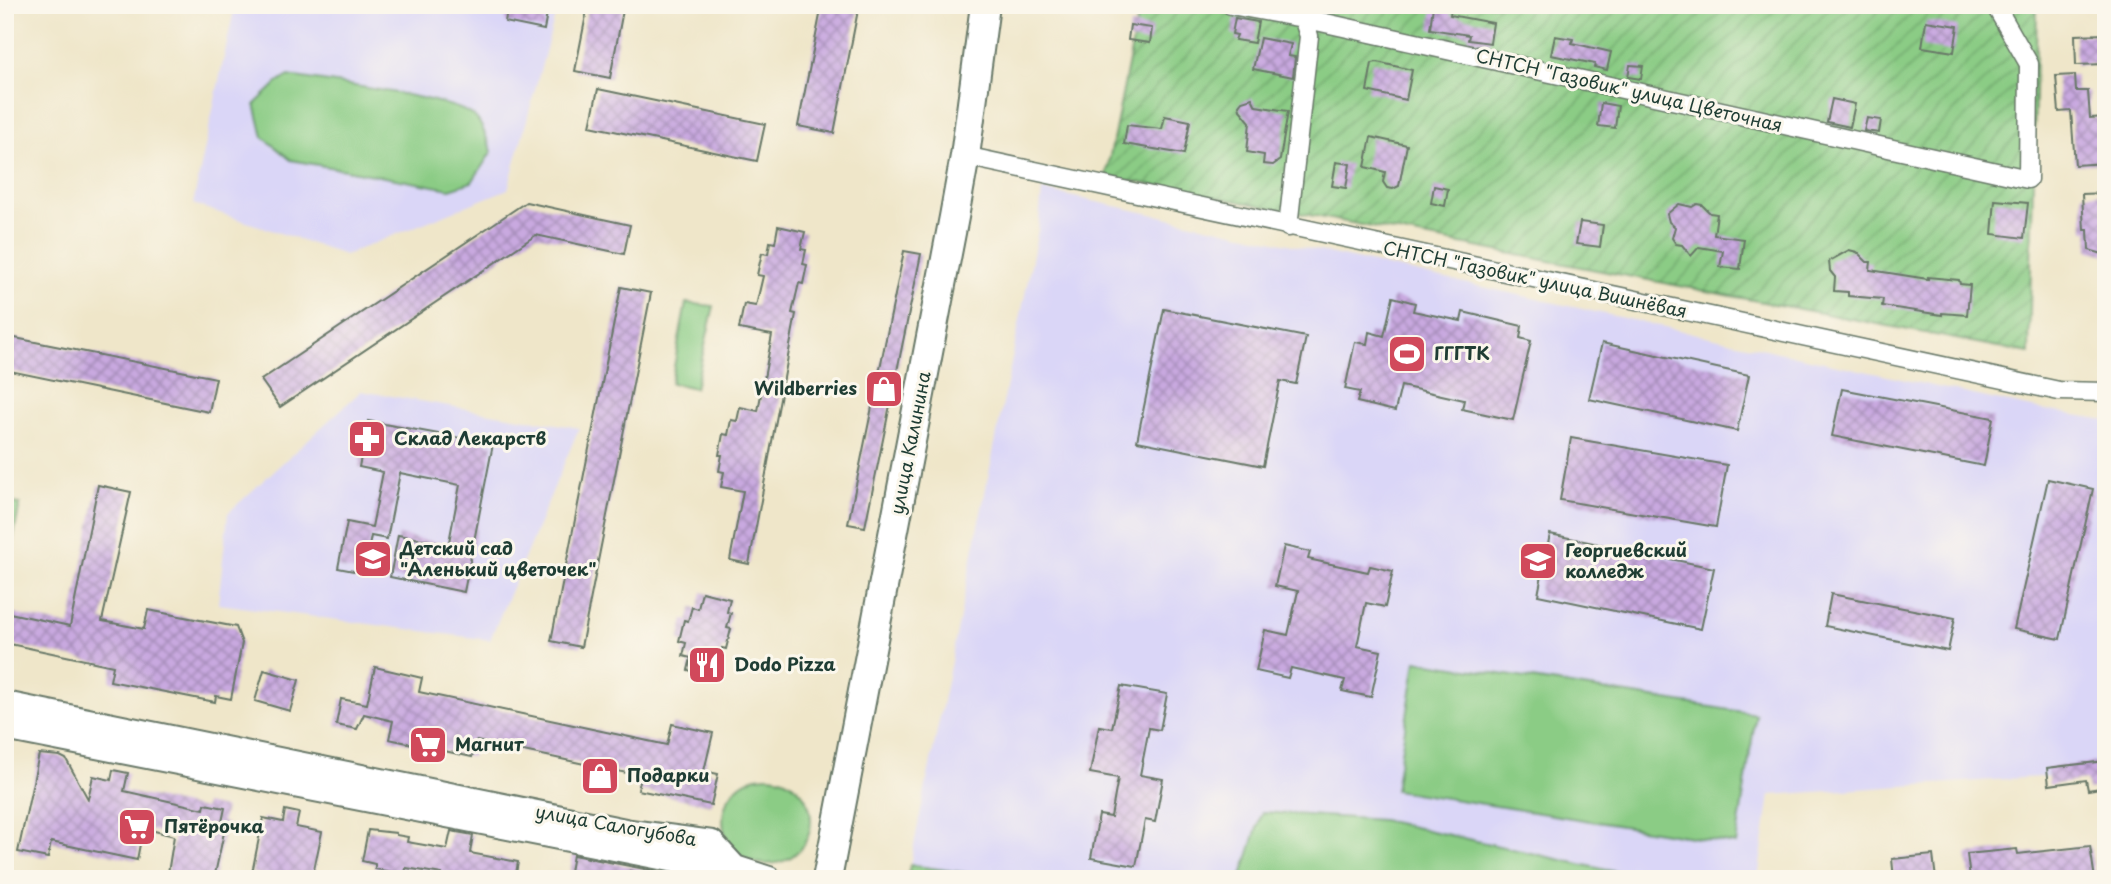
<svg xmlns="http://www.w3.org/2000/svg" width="2111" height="884" viewBox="0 0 2111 884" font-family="'Playpen Sans',sans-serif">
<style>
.built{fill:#dad6f7}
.green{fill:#8bcc85;stroke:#55845c;stroke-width:2}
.garden{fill:url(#garden-furrows);stroke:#55845c;stroke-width:2}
.building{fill:url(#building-cross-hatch)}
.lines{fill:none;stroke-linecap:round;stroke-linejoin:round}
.street-casing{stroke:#687868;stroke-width:21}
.secondary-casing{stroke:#687868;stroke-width:28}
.primary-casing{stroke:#687868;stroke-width:32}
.street{stroke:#fff;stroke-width:18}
.secondary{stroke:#fff;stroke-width:24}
.primary{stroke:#fff;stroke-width:28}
.labels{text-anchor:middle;stroke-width:6;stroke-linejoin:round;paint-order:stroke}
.street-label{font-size:18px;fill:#1f3d34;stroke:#fbf7ec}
.poi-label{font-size:18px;font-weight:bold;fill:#1f3d34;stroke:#fbf7ec;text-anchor:start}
</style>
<defs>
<pattern id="garden-furrows" width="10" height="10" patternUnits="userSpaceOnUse" patternTransform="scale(1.75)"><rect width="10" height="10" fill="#8bcc85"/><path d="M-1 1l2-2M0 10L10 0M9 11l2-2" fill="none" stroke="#71a76e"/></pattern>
<pattern id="building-cross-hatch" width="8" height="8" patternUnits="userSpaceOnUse" patternTransform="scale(1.75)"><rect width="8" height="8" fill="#c9a9e0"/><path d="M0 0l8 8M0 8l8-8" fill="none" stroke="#a38bb6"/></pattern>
</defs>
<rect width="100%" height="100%" fill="#fbf7ec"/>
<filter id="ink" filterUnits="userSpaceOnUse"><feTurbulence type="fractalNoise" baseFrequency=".0143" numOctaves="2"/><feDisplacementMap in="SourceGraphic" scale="14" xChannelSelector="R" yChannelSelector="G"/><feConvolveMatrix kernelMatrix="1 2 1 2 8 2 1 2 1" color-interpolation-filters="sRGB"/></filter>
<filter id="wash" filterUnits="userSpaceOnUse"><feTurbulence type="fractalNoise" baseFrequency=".00686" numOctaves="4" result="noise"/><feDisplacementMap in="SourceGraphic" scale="28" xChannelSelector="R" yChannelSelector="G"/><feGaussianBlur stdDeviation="1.57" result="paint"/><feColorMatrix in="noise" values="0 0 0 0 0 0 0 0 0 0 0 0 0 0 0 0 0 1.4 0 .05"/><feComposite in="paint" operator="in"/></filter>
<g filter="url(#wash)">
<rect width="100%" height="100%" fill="#efe6c9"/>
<path class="built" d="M235 5H558L508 189 345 255 193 204Z
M1042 190 2037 409 2106 420V703L2098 773 1770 795 1758 879H1647L1382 820 1359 879H1007L910 865 1038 230Z
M361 391 579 428 490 640 218 604 228 513Z"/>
<path class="green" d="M289 76C325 82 452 97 475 117 483 124 487 141 492 151L472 182 450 189 291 160 263 137 255 104 277 83Z
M686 303 714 306 695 388 671 383Z
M5 502 20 504 9 559 5 558Z
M1416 661 1756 714 1736 844 1395 790Z
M723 820a44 44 0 1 1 88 0a44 44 0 1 1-88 0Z
M1262 812 1382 820 1647 879H1241Z
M910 865 1007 879H907Z"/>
<path class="garden" d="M1140 5H2037L2029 353 1106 176Z"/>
<g id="blocks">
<path class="building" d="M508 5H525L524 9 547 13 544 30 505 22Z
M588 5H624L610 78 575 71Z
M822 5H859L834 133 798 126Z
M1433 6 1451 9 1450 15 1493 23 1490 43 1468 40 1469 35 1430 29Z
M1235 18 1258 22 1254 43 1235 40 1237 35 1232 34Z
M1926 21 1958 26 1954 52 1922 47Z
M1130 25 1152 28 1150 43 1128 40Z
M2106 34V64L2076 65 2075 35Z
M1555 36 1573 39 1572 43 1611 52 1607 70 1594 67 1595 64 1551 55Z
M1260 38 1291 44 1288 56 1295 57 1293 77 1253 69Z
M1377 62 1412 70 1406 100 1367 91 1372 63Z
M1630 65 1643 66 1641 79 1628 77Z
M2075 75 2076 91H2088L2090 118 2106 117V163L2075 165 2071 111 2059 112 2056 76Z
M598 89 765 124 757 161 590 126Z
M1252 98 1256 106 1288 111 1280 160 1273 165 1263 164 1264 155 1247 152 1250 122 1240 110 1239 105 1242 101Z
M1832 99 1855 104 1850 127 1827 122Z
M1601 103 1618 106 1615 128 1598 126Z
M1165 116 1190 121 1184 154 1124 144 1127 125 1162 129Z
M1867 118 1881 120 1879 133 1864 131Z
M1371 137 1407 145 1399 186 1393 189 1387 188 1383 182 1385 172 1365 167Z
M1336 162 1350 164 1346 188 1332 186Z
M1434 186 1448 189 1445 206 1431 203Z
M2106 193V255L2089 250 2088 230H2084L2082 194Z
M1995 200 2028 203 2024 238 1992 234Z
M526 202 630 225 624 254 536 235 280 407 261 380Z
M1679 204 1692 207 1697 204 1702 205 1710 213 1717 214 1714 235 1744 239 1740 269 1720 267 1723 251 1699 247 1691 256 1682 245 1676 244 1672 238 1675 227 1669 222 1667 214Z
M1580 222 1603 225 1600 247 1576 244Z
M778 226 805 232 801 249 806 250 803 264 807 265 803 284 799 283 792 313 796 314 749 564 730 560 743 491 721 487 724 472 719 471 722 455H719L723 434 728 435 731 420 737 421 740 407 758 411 772 335 739 329 744 304 756 306 763 276 757 275 762 253 768 254 770 242 775 243Z
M1849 250 1857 252 1867 262H1871L1870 270 1928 279V277L1959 280 1960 284 1970 285 1967 315 1942 313V315L1882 306 1883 299 1848 296V292L1834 291 1835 277 1830 271 1829 261Z
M904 251 921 254 865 527 848 524Z
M621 287 651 293 581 647 551 641Z
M1393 297 1415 303 1413 311 1461 321 1463 312 1522 326 1520 338 1531 341 1513 420 1462 409 1464 400 1401 386 1395 411 1357 402 1360 392 1345 389 1355 342 1367 344 1369 332 1384 336Z
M1164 309 1306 337 1296 384 1280 381 1263 466 1137 441Z
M5 336 216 378 209 412 5 370Z
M1602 343 1749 375 1737 431 1589 399Z
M1842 389 1993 418 1984 466 1832 436Z
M368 421 493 444 464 592 390 577 398 535 447 544 449 542 460 485 400 473 387 539 371 536 364 573 338 568 347 522 372 527 383 472 359 467Z
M1571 438 1727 465 1716 527 1560 500Z
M2048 479 2093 489 2060 639 2014 629Z
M98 485 131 492 102 621 144 629 148 610 236 627 242 643 231 699 216 696 215 702 110 681 113 666 5 643V612L70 626Z
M1550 534 1714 568 1701 629 1538 595Z
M1284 546 1310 552 1308 559 1368 572 1370 566 1393 571 1385 607 1366 603 1357 646 1381 651 1371 697 1342 691 1345 680 1291 668 1288 678 1256 671 1265 630 1288 635 1298 591 1275 586Z
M702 592 730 599 727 612 731 613 727 628 731 629 726 649 722 648 718 661 715 660 711 676 688 670 691 658 683 656 686 643 679 641 684 620 688 621 692 607 698 609Z
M1831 594 1955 618 1948 651 1825 626Z
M375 667 422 678 419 692 667 745 672 724 713 733 704 771 718 774 711 805 638 790 641 776 476 741 472 757 389 739 393 721 364 714 357 729 336 725 341 699 367 704Z
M264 670 299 680 290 711 255 701Z
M1121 686 1167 694 1160 730 1149 728 1140 775 1163 779 1155 822 1145 820 1136 866 1091 858 1099 815 1111 817 1118 778 1090 773 1099 726 1112 728Z
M39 754 60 756 66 759 88 799 93 776 111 780 113 770 128 773 124 791 204 809 205 804 225 808 222 822 226 823 214 879H167L174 836 143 828 137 860 51 842 48 858 18 852Z
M2106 761V787L2088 790 2086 780 2049 785 2047 768Z
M285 810 299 813 296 827 322 832 312 879H279L252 873 263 818 283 822Z
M368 830 396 833V835L408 837 407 842 447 849 451 831 473 835 470 853 518 862 515 879H441L442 874 406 868 405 874 375 869V864L362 861Z
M2090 846 2095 879H1970L1967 854 2017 849 2018 854Z
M573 855 655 871 654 875 630 871 629 879 569 877Z
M1933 855 1936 879H1894L1892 859Z"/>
</g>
</g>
<g filter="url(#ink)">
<use href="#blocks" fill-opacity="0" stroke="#687868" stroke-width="2"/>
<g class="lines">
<defs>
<path id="street" d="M1231 5 1303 18 2028 179 2029 64 1995 5
M965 156 2059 391 2106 392
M1288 227 1309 36 1303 18 1305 5"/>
<path id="secondary" d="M5 704 630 832 712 843 735 868
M5 728 711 867 735 868 769 879"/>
<path id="primary" d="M827 879 954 217 965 156 985 5"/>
</defs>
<use href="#street" class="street-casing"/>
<use href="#secondary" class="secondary-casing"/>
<use href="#primary" class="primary-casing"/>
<use href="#street" class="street"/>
<use href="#secondary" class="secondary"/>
<use href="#primary" class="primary"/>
</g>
</g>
<defs>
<symbol id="stadium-square" viewBox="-11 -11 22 22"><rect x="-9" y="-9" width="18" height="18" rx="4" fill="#d1495b" stroke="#fbf7ec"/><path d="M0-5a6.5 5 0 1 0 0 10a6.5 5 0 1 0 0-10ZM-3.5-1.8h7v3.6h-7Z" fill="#fff"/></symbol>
<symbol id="shop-square" viewBox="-11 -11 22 22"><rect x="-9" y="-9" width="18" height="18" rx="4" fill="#d1495b" stroke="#fbf7ec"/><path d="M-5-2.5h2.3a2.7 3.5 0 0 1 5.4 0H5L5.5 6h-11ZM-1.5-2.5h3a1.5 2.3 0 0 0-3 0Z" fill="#fff"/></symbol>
<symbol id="pharmacy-square" viewBox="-11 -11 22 22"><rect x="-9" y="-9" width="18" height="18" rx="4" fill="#d1495b" stroke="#fbf7ec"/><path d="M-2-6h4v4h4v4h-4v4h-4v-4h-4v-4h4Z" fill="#fff"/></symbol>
<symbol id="school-square" viewBox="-11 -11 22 22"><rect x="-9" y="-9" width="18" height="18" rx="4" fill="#d1495b" stroke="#fbf7ec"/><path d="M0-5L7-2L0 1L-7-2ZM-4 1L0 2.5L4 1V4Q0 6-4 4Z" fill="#fff"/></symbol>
<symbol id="university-square" viewBox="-11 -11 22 22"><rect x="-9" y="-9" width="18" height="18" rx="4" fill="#d1495b" stroke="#fbf7ec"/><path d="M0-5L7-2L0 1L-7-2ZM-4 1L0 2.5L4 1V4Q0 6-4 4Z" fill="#fff"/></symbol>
<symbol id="restaurant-square" viewBox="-11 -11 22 22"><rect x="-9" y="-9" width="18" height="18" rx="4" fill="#d1495b" stroke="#fbf7ec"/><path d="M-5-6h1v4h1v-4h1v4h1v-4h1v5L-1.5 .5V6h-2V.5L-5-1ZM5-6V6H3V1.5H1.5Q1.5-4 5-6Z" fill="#fff"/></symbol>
<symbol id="supermarket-square" viewBox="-11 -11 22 22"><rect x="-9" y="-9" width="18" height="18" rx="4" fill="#d1495b" stroke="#fbf7ec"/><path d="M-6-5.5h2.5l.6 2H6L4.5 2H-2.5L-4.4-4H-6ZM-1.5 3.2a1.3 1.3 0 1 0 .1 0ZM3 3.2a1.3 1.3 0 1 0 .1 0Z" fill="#fff"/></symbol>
</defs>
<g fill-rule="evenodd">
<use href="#stadium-square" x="1385" y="332" width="44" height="44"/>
<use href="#shop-square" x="862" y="367" width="44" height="44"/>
<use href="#pharmacy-square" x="345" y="417" width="44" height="44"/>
<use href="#school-square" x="351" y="537" width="44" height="44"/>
<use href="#university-square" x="1516" y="539" width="44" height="44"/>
<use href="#restaurant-square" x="685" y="643" width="44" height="44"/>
<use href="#supermarket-square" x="406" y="723" width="44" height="44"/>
<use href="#shop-square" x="578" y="754" width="44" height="44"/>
<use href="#supermarket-square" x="115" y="805" width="44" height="44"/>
</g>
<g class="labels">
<g class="street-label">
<text transform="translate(1629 91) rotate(13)" y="6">СНТСН "Газовик" улица Цветочная</text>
<text transform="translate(1535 280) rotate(12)" y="6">СНТСН "Газовик" улица Вишнёвая</text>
<text transform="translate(911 443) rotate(-79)" y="6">улица Калинина</text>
<text transform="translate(616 826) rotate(10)" y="6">улица Салогубова</text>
</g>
<g class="poi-label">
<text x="1434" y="360">ГГГТК</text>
<text x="857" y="395" text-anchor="end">Wildberries</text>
<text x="394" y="445">Склад Лекарств</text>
<text x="400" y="555">Детский сад<tspan x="400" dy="21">"Аленький цветочек"</tspan></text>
<text x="1565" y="557">Георгиевский<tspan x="1565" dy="21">колледж</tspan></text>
<text x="734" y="671">Dodo Pizza</text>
<text x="455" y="751">Магнит</text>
<text x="627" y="782">Подарки</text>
<text x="164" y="833">Пятёрочка</text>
</g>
</g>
<rect width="2111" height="884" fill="none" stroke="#fbf7ec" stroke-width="28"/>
</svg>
